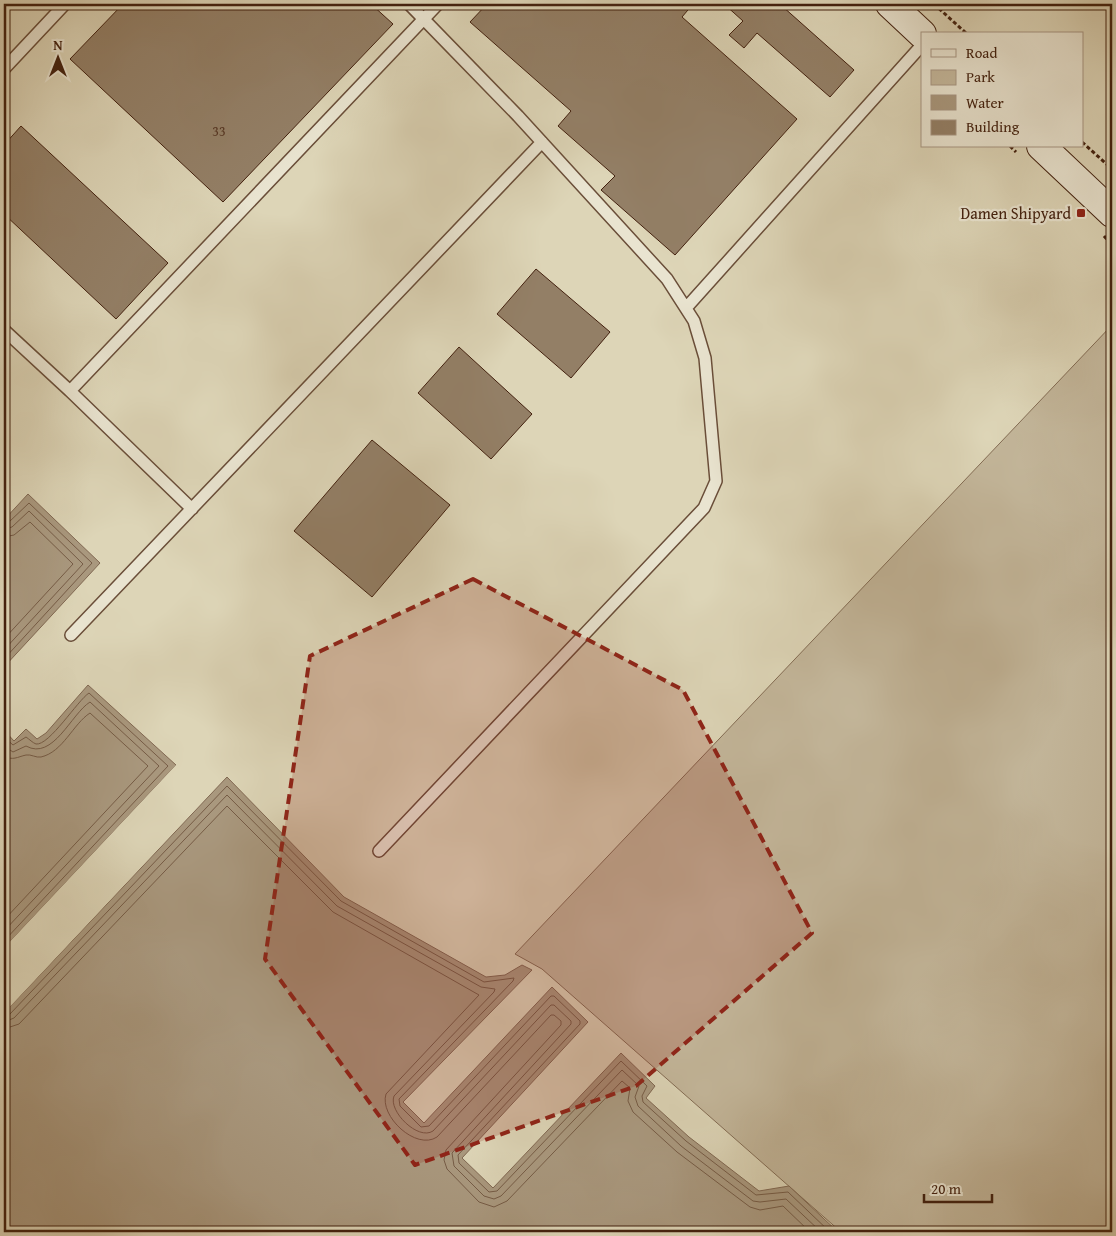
<svg xmlns="http://www.w3.org/2000/svg" width="1116" height="1236" viewBox="0 0 1116 1236" font-family="'Gentium Book Plus',serif">
<style>
.green{fill:#c3b69a;stroke:#836c54}
.water{fill:#a9987e;stroke:#806852}
.pier{fill:#ddd5b7}
.lines{fill:none;stroke-linecap:round;stroke-linejoin:round}
.shore{stroke:#765c46;stroke-width:1}
.building{fill:#937f66;stroke:#43210f}
.lane-casing{stroke:#6a4e39;stroke-width:14}
.secondary-casing{stroke:#43210f;stroke-width:30}
.path{stroke:#43210f;stroke-width:3;stroke-dasharray:4 2.5;stroke-linecap:butt}
.lane{stroke:#e9e4d0;stroke-width:11}
.secondary{stroke:#e9e4d0;stroke-width:28}
.marked{fill:#8f2418;fill-opacity:0.2;stroke:#8f2418;stroke-width:4;stroke-dasharray:10 6;stroke-linejoin:round}
.poi-dot{fill:#8f2418;stroke:#e9e4d0;stroke-width:2}
.labels{text-anchor:middle;stroke-width:4.5;stroke-linejoin:round;paint-order:stroke}
.number-label{font-size:14px;fill:#573825}
.poi-label{font-size:16px;fill:#43210f;stroke:#e9e4d0;text-anchor:end}
</style>
<rect width="100%" height="100%" fill="#ddd5b7"/>
<filter id="stains"><feTurbulence type="fractalNoise" baseFrequency=".004" numOctaves="4"/><feColorMatrix values="0 0 0 0 .2 0 0 0 0 .09 0 0 0 0 .02 0 0 0 .5 -.17"/></filter>
<radialGradient id="worn" r=".72"><stop offset=".6" stop-color="#630" stop-opacity="0"/><stop offset="1" stop-color="#630" stop-opacity=".3"/></radialGradient>
<path class="green" d="M1112 325V1232H841L542 969 515 954Z"/>
<path class="water" d="M28 494 100 563 4 667V520Z
M88 685 176 765 4 948V730L14 741 26 729 37 739 46 733Z
M227 777 344 897 486 977 505 975 522 965 532 970 403 1102 424 1123 552 987 588 1022 462 1158 493 1188 621 1053 655 1086 646 1098 689 1137 759 1191 789 1186 838 1232H4V1013Z"/>
<path class="pier" d="M176 765 178 767 4 950V948Z
M205 797 206 798 4 1013V1009Z"/>
<g class="lines">
<path class="shore" d="M4 523 9 522 29 503 92 563 4 659
M4 529 12 527 29 511 83 564 4 650
M4 537 14 535 30 522 73 564 4 639
M4 737 13 745 26 737C29 739 33 743 36 744 49 746 78 700 89 693L168 766 4 941
M4 746 13 752 26 746C53 761 71 714 90 702L159 766 4 931
M4 756C13 761 17 757 26 755 31 754 36 758 41 757 63 752 73 724 90 713L148 766 4 920
M4 1016 10 1014 227 786 341 901 484 982 514 978 513 981 399 1099 400 1106 421 1127 429 1126 551 996H554L580 1021V1024L458 1155 459 1163 489 1192 497 1191 621 1061 647 1086 642 1096 643 1102 686 1141 756 1195 788 1192 830 1232
M4 1022 14 1018 227 795 337 906 481 987 495 989 494 992 394 1096C388 1111 418 1141 433 1131L551 1005H554L571 1021V1024L452 1153 454 1166 484 1196 494 1199 501 1196 622 1070 639 1086 635 1097 638 1106 681 1146 753 1201 760 1202 786 1199 821 1232
M4 1029 19 1024 227 806 333 912 479 995 386 1094C379 1116 416 1151 437 1137L551 1015H554L561 1021V1025L446 1150 444 1160 447 1169 479 1202 494 1207 507 1201 622 1081 630 1088 628 1101 633 1112 677 1152 750 1207 760 1210 783 1206 810 1232"/>
</g>
<path class="building" d="M123 4H371L393 24 223 202 70 59Z
M487 4H693L682 17 797 119 675 255 601 190 615 176 558 126 571 111 470 22Z
M724 4H784L782 6 854 70 830 97 757 33 744 48 729 35 743 21Z
M21 126 168 263 116 319 4 214V145Z
M536 269 610 332 571 378 497 314Z
M459 347 532 414 491 459 418 393Z
M372 440 450 505 372 597 294 531Z"/>
<g class="lines">
<defs>
<path id="lane" d="M4 69 65 4
M686 308 922 45
M4 330 70 391 192 509
M70 391 438 4
M71 635 542 142
M379 851 704 508 716 481 705 358 694 321 667 279 518 116 409 4"/>
<path id="secondary" d="M890 4 922 34
M1041 146 1112 213"/>
</defs>
<use href="#lane" class="lane-casing"/>
<use href="#secondary" class="secondary-casing"/>
<path class="path" d="M934 4 967 34
M1082 142 1112 169
M1010 146 1016 152
M1104 236 1112 245"/>
<use href="#lane" class="lane"/>
<use href="#secondary" class="secondary"/>
</g>
<path class="marked" d="M473 579 683 690 812 933 636 1086 415 1165 265 959 310 656Z"/>
<rect class="poi-dot" x="1076" y="208" width="10" height="10" rx="2.5"/>
<g class="labels">
<g class="number-label">
<text x="219" y="136">33</text>
</g>
<g class="poi-label">
<text x="1071" y="219">Damen Shipyard</text>
</g>
</g>
<rect width="1116" height="1236" fill="none" stroke="#ddd5b7" stroke-width="20"/>
<rect x="5" y="5" width="1106" height="1226" fill="none" stroke="#43210f" stroke-width="2.5"/>
<rect x="10" y="10" width="1096" height="1216" fill="none" stroke="#43210f"/>
<rect x="921" y="32" width="162" height="115" fill="#e9e4d0" stroke="#a79683"/>
<rect x="931" y="49" width="25" height="8" fill="#e9e4d0" stroke="#a79683"/>
<text x="966" y="58" font-size="15" fill="#43210f">Road</text>
<rect x="931" y="70" width="25" height="15" fill="#c3b69a" stroke="#a79683"/>
<text x="966" y="82" font-size="15" fill="#43210f">Park</text>
<rect x="931" y="95" width="25" height="15" fill="#a9987e" stroke="#a79683"/>
<text x="966" y="108" font-size="15" fill="#43210f">Water</text>
<rect x="931" y="120" width="25" height="15" fill="#937f66" stroke="#a79683"/>
<text x="966" y="132" font-size="15" fill="#43210f">Building</text>
<g transform="translate(58 58)" stroke="#e9e4d0" stroke-width="4" paint-order="stroke">
<path d="M0-4L9 19L0 12L-9 19Z" fill="#43210f"/>
<text y="-8" font-size="14" font-weight="bold" text-anchor="middle" fill="#43210f">N</text>
</g>
<path d="M924 1194v8h68v-8" fill="none" stroke="#43210f" stroke-width="2.5"/>
<text x="931" y="1194" font-size="15" fill="#43210f" stroke="#e9e4d0" stroke-width="4" paint-order="stroke">20 m</text>
<rect width="100%" height="100%" filter="url(#stains)"/>
<rect width="100%" height="100%" fill="url(#worn)"/>
</svg>
